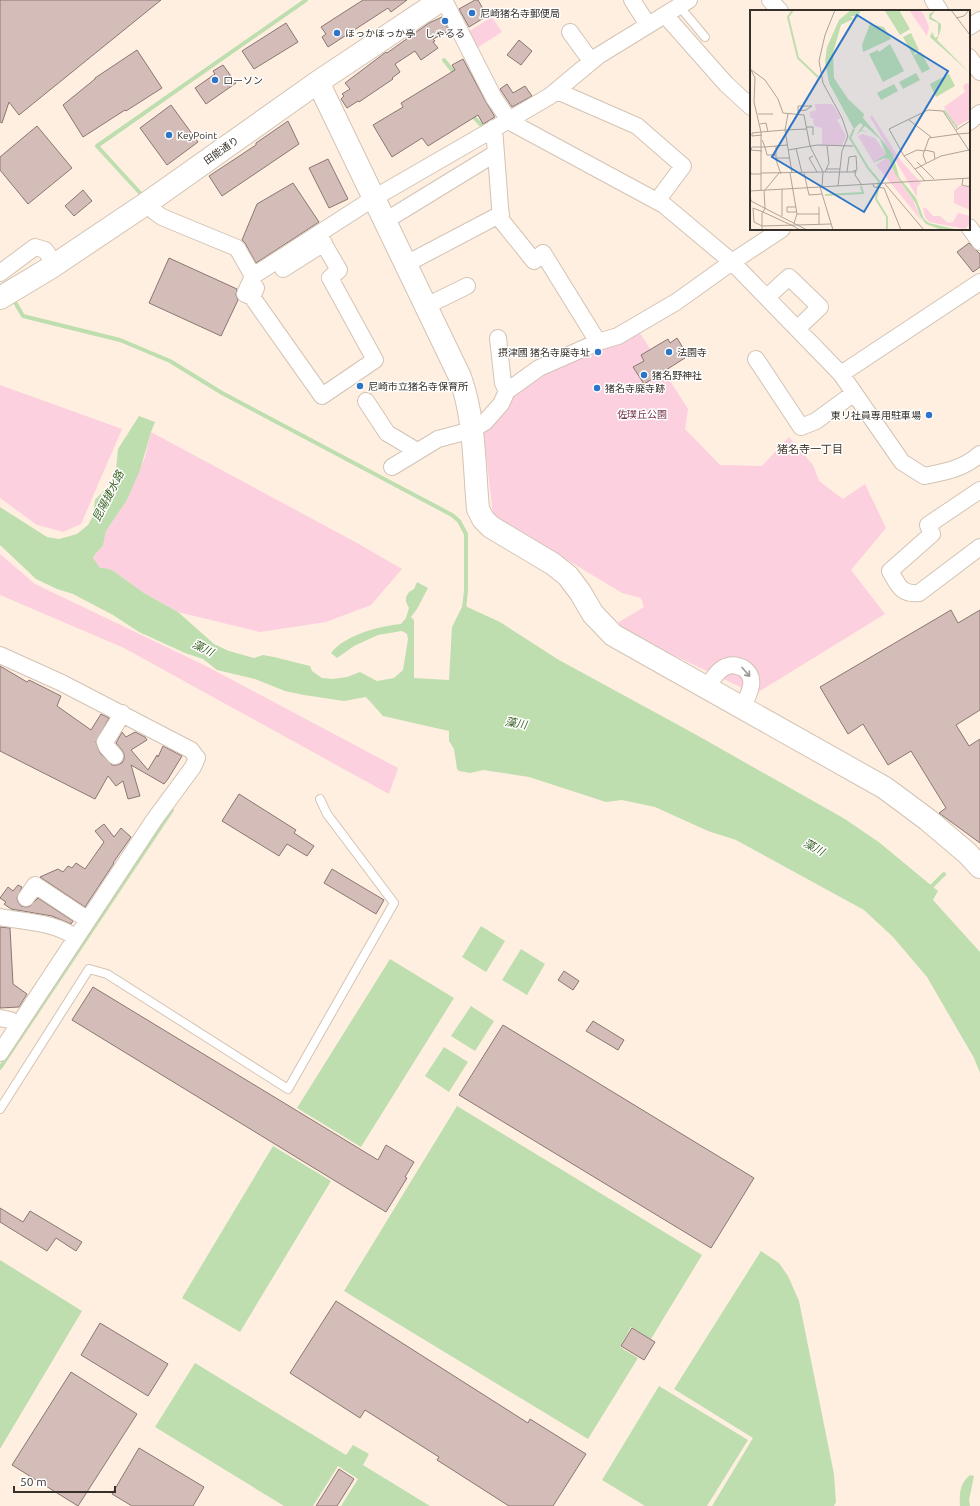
<svg xmlns="http://www.w3.org/2000/svg" width="980" height="1506" viewBox="0 0 980 1506" font-family="Ubuntu,'Noto Sans JP',sans-serif">
<style>
.green{fill:#fcd0de}
.water{fill:#bedeaf}
.lines{fill:none;stroke-linecap:round;stroke-linejoin:round}
.stream{stroke:#bedeaf;stroke-width:4}
.building{fill:#d4bdb8;stroke:#8b7672}
.lane-casing{stroke:#d3c3b4;stroke-width:10}
.street-casing{stroke:#d3c3b4;stroke-width:18}
.secondary-casing{stroke:#d3c3b4;stroke-width:24}
.lane{stroke:#fff;stroke-width:8}
.street{stroke:#fff;stroke-width:16}
.secondary{stroke:#fff;stroke-width:22}
.oneway{stroke:#9a9894}
.poi-dot{fill:#2d76c7;stroke:#fff;stroke-width:1.5}
.labels{text-anchor:middle;stroke-width:3;stroke-linejoin:round;paint-order:stroke}
.poi-label{font-size:10px;fill:#36302a;stroke:#fff;text-anchor:start}
.street-label{font-size:10px;fill:#36302a;stroke:#fff}
.park-label{font-size:10px;fill:#78324e;stroke:#fff}
.neighbourhood-label{font-size:11px;fill:#43372b;stroke:#fff}
.water-label{font-size:11px;font-style:italic;fill:#3c6426;stroke:#fff}
.inset-river{fill:none;stroke:#bedeaf;stroke-width:2}
.inset-road{fill:none;stroke:#afa397;stroke-width:1}
.view{fill:#2d76c7;fill-opacity:0.15;stroke:#2d76c7;stroke-width:2}
.inset-edge{fill:none;stroke:#36302a;stroke-width:2}
</style>
<rect width="100%" height="100%" fill="#ffefe0"/>
<path class="green" d="M492 17 502 32 474 50 466 33Z
M638 330 688 409 685 429 720 465 762 466 789 437 813 465 819 481 843 499 865 484 886 528 851 570 885 614 755 694 619 629V622L644 607 641 598 622 593 493 515 483 428 514 388Z
M0 385 122 429 81 524 63 532 37 525 0 498Z
M151 432 357 543 402 569 371 605 326 622 260 632 178 612 144 593 112 570 105 568H100L93 559 96 553 103 546 106 531 127 500 145 457Z
M0 554 35 584 204 665 398 768 389 794 124 648 0 595Z"/>
<path class="water" d="M139 416 155 422 151 432 140 470 127 500 106 531 103 546 96 553 93 558 100 568H105L112 570 144 593 178 612 214 644 229 651 254 658 263 655 274 657 310 666 312 671 322 678 333 679 347 677 360 672 377 681 394 678 403 670 408 639 407 634 402 631 378 635 354 646 337 658 331 653C344 635 380 626 401 624L406 618 409 608 406 602V597L409 592 414 589 417 582 428 588 417 609 411 617 414 620V678L449 680 452 627 463 605 500 622 559 660 693 733 845 819 880 843 938 891 933 900 980 952V1073L974 1058 927 977 893 937 864 910 736 840 708 831 655 807 622 800 606 802 529 777 483 770 470 773 459 771 457 769 454 749 449 741V731L383 716 366 697 344 701 304 695 285 691 255 679 217 670 203 659 185 653 139 632 113 615 73 594 57 589 36 579 0 545V507L47 537 59 539 77 534 88 525 93 516 95 500 104 490 111 487 116 470 118 449Z
M481 926 505 941 486 972 462 957Z
M521 949 545 964 527 995 502 980Z
M390 959 454 998 361 1147 297 1108Z
M471 1006 494 1021 475 1051 451 1036Z
M444 1047 468 1062 449 1092 425 1076Z
M457 1106 702 1255 651 1339 631 1327 620 1347 638 1358 588 1439 344 1291Z
M273 1146 331 1181 240 1332 182 1298Z
M761 1251 779 1263 788 1276 799 1301 834 1474 836 1502 834 1506H712L753 1438 674 1389Z
M0 1260 82 1311 0 1449Z
M195 1363 346 1455 353 1445 369 1454 363 1465 430 1506H341L358 1479 338 1466 313 1506H284L155 1427Z
M659 1386 748 1440 707 1506H645L602 1480Z
M970 1475 974 1476 969 1500 970 1506H960C959 1494 960 1483 970 1475Z"/>
<g class="lines">
<path class="stream" d="M444 60 456 75
M470 113 482 126
M141 194 97 146 306 0
M12 297 23 316 120 340 170 361 222 393 452 515 459 521 466 534V590L464 610
M929 889 944 874
M0 1068 172 810"/>
</g>
<path class="building" d="M0 0H161L19 115 9 102 2 123 0 122Z
M363 0H407L391 12 388 8 328 47 322 37 326 34 321 27Z
M475 0H478L487 16 469 27 459 9Z
M442 17 449 31 433 39 435 41 433 42 438 48 421 60 415 51 395 64 400 72 392 78 393 79 359 102 358 101 347 108 341 99 344 96 342 94 350 89 345 83 386 52 387 53 429 23Z
M286 23 298 42 254 69 242 51Z
M519 40 532 51 521 65 507 55Z
M137 50 162 88 126 111 125 110 83 137 63 105 95 79V78Z
M463 59 486 102 495 117 483 124 478 115 428 146 422 138 392 157 373 125 403 107 401 103 455 70 452 65Z
M223 65 236 83 206 104 195 88 215 74 213 71Z
M507 84 513 93 525 86 532 96 512 107 500 89Z
M171 105 198 142 167 165 140 128Z
M288 121 299 144 222 196 209 176 256 145V143Z
M37 126 72 168 28 204 0 170V157Z
M328 159 348 199 329 208 309 168Z
M293 183 319 222 256 263 245 243 242 240 257 204Z
M83 190 92 201 74 216 65 206Z
M969 243 980 254V267L973 272 957 252Z
M169 258 237 289 236 295 238 300 221 336 149 303Z
M677 338 688 356 644 384 633 367 644 361 641 355 668 339 670 343Z
M951 610 958 623 980 610V710L956 725 969 746 980 739V843L939 813 946 808 911 751 888 765 863 724 848 734 820 687Z
M0 666 27 682 29 680 61 696 57 706 91 730 101 714 109 718 96 742 100 753 112 765H117L122 763 124 759V754L122 750 116 743 122 732 126 737 135 732 145 737 147 740 131 750 148 770 157 755 158 757 163 746 182 756 168 779 164 784 131 765 140 796 128 799 123 781 116 786 108 776 95 799 0 751Z
M239 794 296 830 294 833 314 846 307 856 287 844 279 856 222 821Z
M104 824 114 837 121 828 131 837 113 863H114L85 907 40 877 58 869 63 872 68 866 72 868 76 863 85 869 104 842 95 831Z
M332 869 384 900 376 914 324 883Z
M18 885 22 887 17 898 18 902 21 906 26 907 30 906 38 898 73 921 71 924 52 916 11 909 4 904 6 902 0 898 8 887 13 891Z
M0 927 10 928 13 984 27 994 19 1007 0 1008Z
M564 971 579 981 573 990 558 980Z
M93 987 378 1160 386 1145 414 1162 405 1177 407 1178 386 1212 72 1020Z
M593 1021 624 1040 618 1050 586 1031Z
M503 1025 754 1178 711 1248 459 1095Z
M0 1208 23 1222 30 1211 82 1242 76 1251 56 1238 47 1251 0 1222Z
M336 1301 528 1423 530 1419 586 1454 553 1506H509L437 1460 439 1457 365 1410 360 1418 290 1373Z
M100 1323 168 1364 148 1396 81 1355Z
M632 1328 655 1342 644 1360 621 1346Z
M71 1372 137 1414 78 1506 12 1465Z
M139 1448 204 1487 193 1506H132L112 1494Z
M339 1469 354 1479 337 1506H316Z"/>
<g class="lines">
<defs>
<path id="lane" d="M679 6 705 37
M0 1109 89 969 107 974 288 1089 394 903 327 814 320 799"/>
<path id="street" d="M444 0 494 98 509 120 550 96 598 56 689 0
M632 0 648 25
M770 0 780 11
M933 0 940 11
M665 15 726 84 751 107
M969 27 980 20
M570 32 591 61
M969 57 980 72
M557 91 637 126 683 166 657 201
M969 122 980 113
M494 128 501 220 534 261 543 253 598 342
M147 203 155 212 162 217 237 248 253 276
M385 221 496 153
M969 227 980 242
M406 264 501 214
M283 269 324 243
M0 273 35 247 45 250 55 264
M256 288 252 297 322 396 375 360 330 278 339 270 318 234
M252 297 245 294 253 276 374 198 509 120 514 124 664 205 732 262 841 374 902 462 924 476C945 472 963 469 980 454
M767 297 789 277 820 307 798 328
M426 306 467 286
M498 338 503 383 507 391
M756 359 801 427 816 421 854 393
M841 374 980 282
M366 401 387 433 417 451
M392 467 438 439 472 430 485 422 501 404 507 391 539 368 598 342 618 336 676 302 732 262 782 229
M980 490 928 525 932 534 890 571C898 585 901 595 919 593L980 547
M0 655 62 683 191 750 197 758 193 767 154 820 0 1053
M706 688C712 681 718 668 728 666 734 664 738 666 743 668 759 678 748 696 742 708
M115 756 107 747 105 742 118 721 122 713
M26 898 35 885 88 920
M0 917C25 922 56 922 76 938
M0 1018 10 1020 18 1025"/>
<path id="secondary" d="M318 82 460 377C475 418 474 466 478 509L483 519 491 527 553 564 568 576 580 592 593 614 613 635 885 788 928 820 967 853 980 867
M0 298 50 268 147 203 318 82 441 0"/>
</defs>
<use href="#lane" class="lane-casing"/>
<use href="#street" class="street-casing"/>
<use href="#secondary" class="secondary-casing"/>
<use href="#lane" class="lane"/>
<use href="#street" class="street"/>
<use href="#secondary" class="secondary"/>
</g>
<defs><path id="oneway-shaft" d="M-6 0H5M1.5-3L5.5 0L1.5 3" fill="none" stroke-width="1.6" stroke-linecap="round" stroke-linejoin="round"/></defs>
<use class="oneway" href="#oneway-shaft" transform="translate(746 672) rotate(49)"/>
<g class="poi-dot">
<circle cx="472" cy="13" r="4"/>
<circle cx="445" cy="21" r="4"/>
<circle cx="337" cy="33" r="4"/>
<circle cx="215" cy="80" r="4"/>
<circle cx="169" cy="135" r="4"/>
<circle cx="598" cy="352" r="4"/>
<circle cx="669" cy="352" r="4"/>
<circle cx="644" cy="375" r="4"/>
<circle cx="360" cy="386" r="4"/>
<circle cx="597" cy="388" r="4"/>
<circle cx="929" cy="415" r="4"/>
</g>
<g class="labels">
<g class="poi-label">
<text x="480" y="17">尼崎猪名寺郵便局</text>
<text x="345" y="37">ほっかほっか亭</text>
<text x="445" y="37" text-anchor="middle">しゃるる</text>
<text x="223" y="84">ローソン</text>
<text x="177" y="139">KeyPoint</text>
<text x="590" y="356" text-anchor="end">摂津國 猪名寺廃寺址</text>
<text x="677" y="356">法園寺</text>
<text x="652" y="379">猪名野神社</text>
<text x="368" y="390">尼崎市立猪名寺保育所</text>
<text x="605" y="392">猪名寺廃寺跡</text>
<text x="921" y="419" text-anchor="end">東リ社員専用駐車場</text>
</g>
<g class="street-label">
<text transform="translate(221 150) rotate(-35)" y="4">田能通り</text>
</g>
<g class="park-label">
<text x="642" y="418">佐璞丘公園</text>
</g>
<g class="neighbourhood-label">
<text x="810" y="453">猪名寺一丁目</text>
</g>
<g class="water-label">
<text transform="translate(108 496) rotate(-63)" y="4">昆陽捷水路</text>
<text transform="translate(203 648) rotate(27)" y="4">藻川</text>
<text transform="translate(516 723) rotate(10)" y="4">藻川</text>
<text transform="translate(814 847) rotate(29)" y="4">藻川</text>
</g>
</g>
<g transform="translate(750 10)">
<rect width="220" height="220" fill="#ffefe0"/>
<path d="M159 0H170L174 5 179 17 177 26ZM216 73 220 74V109L206 117 194 97 215 82 213 76ZM65 94H82L91 108 87 110 96 126 92 135H72V118L64 116 63 108H60V102L66 100ZM122 105 151 151 171 173 167 177V187L120 107ZM113 124 125 128 136 144 124 153 108 126ZM136 148 140 150 145 164 164 192 171 210 126 155ZM210 175 220 178V200L204 193V181ZM173 198H176L183 206H190L198 213 203 212 208 203 220 206V214L215 219 179 212 175 207Z" fill="#fcd0de"/>
<path d="M101 0H111L107 9V3L105 6H101L103 9 91 15 83 43 84 68 98 89 114 104 113 108 136 135 143 145 149 167 166 188 174 209 179 213 209 220 189 219 176 214 170 206 166 194 145 164 139 149 135 148 123 153 136 144 130 129 115 116 111 120 119 122 111 121 107 124 113 115 110 113 104 119 79 73 75 51 77 37 89 10ZM149 0 160 19 150 25 135 1ZM185 0 181 7 191 14V19L187 30 220 63 180 27 182 22 185 28 188 26V13L179 9V4ZM120 14 134 17 141 29 113 42 112 35ZM161 23 169 40 164 43V45L171 42 180 59 172 63 153 27ZM140 34 154 61 133 72 119 44 128 40 129 42ZM166 63 170 70 153 79 149 72ZM199 64 205 76 186 87 180 74ZM144 74 148 81 131 90 127 83Z" fill="#bedeaf"/>
<path class="inset-river" d="M43 0 38 7 48 48 68 67M194 100 207 118M104 119 100 128 118 158 129 171 126 189 137 207V220M75 185 113 183 111 176"/>
<path class="inset-road" d="M85 0 75 25 69 51 73 73 92 108 98 126 92 141 88 176M201 0 220 25M206 8 214 6 219 0M0 59 15 70 28 89 33 103 54 105 60 136 73 162H106M1 60 5 68 4 92 11 122 2 123V126L12 125M8 104H23M48 104V96H62L56 100 48 101M159 110 181 127M10 114 16 113 18 122M56 117H63V125M206 120 220 111M208 124 220 123M12 130 15 137 37 135M26 136V150L31 164M46 138 52 163M0 140 12 141M38 140 67 135 103 136M175 140 184 142 185 149M0 143 2 137H15L17 145H26M63 146 59 148 67 162M154 146 167 140 175 141M26 148H39M167 152 184 169M176 153 173 145 179 128 208 124M0 159 1 164H11M76 159H90M165 159 191 146 219 140M106 161 105 165 111 174M75 162 79 153 77 136M97 162 99 147 106 146 107 160 103 161M11 163 73 162 72 177M40 163 47 204 44 213M42 163 35 120 56 119M54 163 59 185 72 184M213 168 212 175 220 177M175 171 154 146 139 119 178 100 193 101 220 142M123 174 124 177 134 178 151 220M135 174 174 220M70 177 220 168M11 180V122L35 120 38 104M14 180 15 198 13 202 12 203V216L4 212 3 198 13 202 41 215 45 217 50 220M15 180 29 163M0 181 70 177 83 220M0 185 1 191 57 220M46 197H37V202H46M47 204H69M32 206V179M69 215V197M12 220V216L81 214"/>
<path class="view" d="M107 5 198 61 114 202 22 147Z"/>
<rect width="220" height="220" class="inset-edge"/>
</g>
<path d="M14 1486v6h101v-6" fill="none" stroke="#36302a" stroke-width="2"/>
<text x="20" y="1486" font-size="12" fill="#36302a" stroke="#ffffff" stroke-width="3" paint-order="stroke">50 m</text>
</svg>
